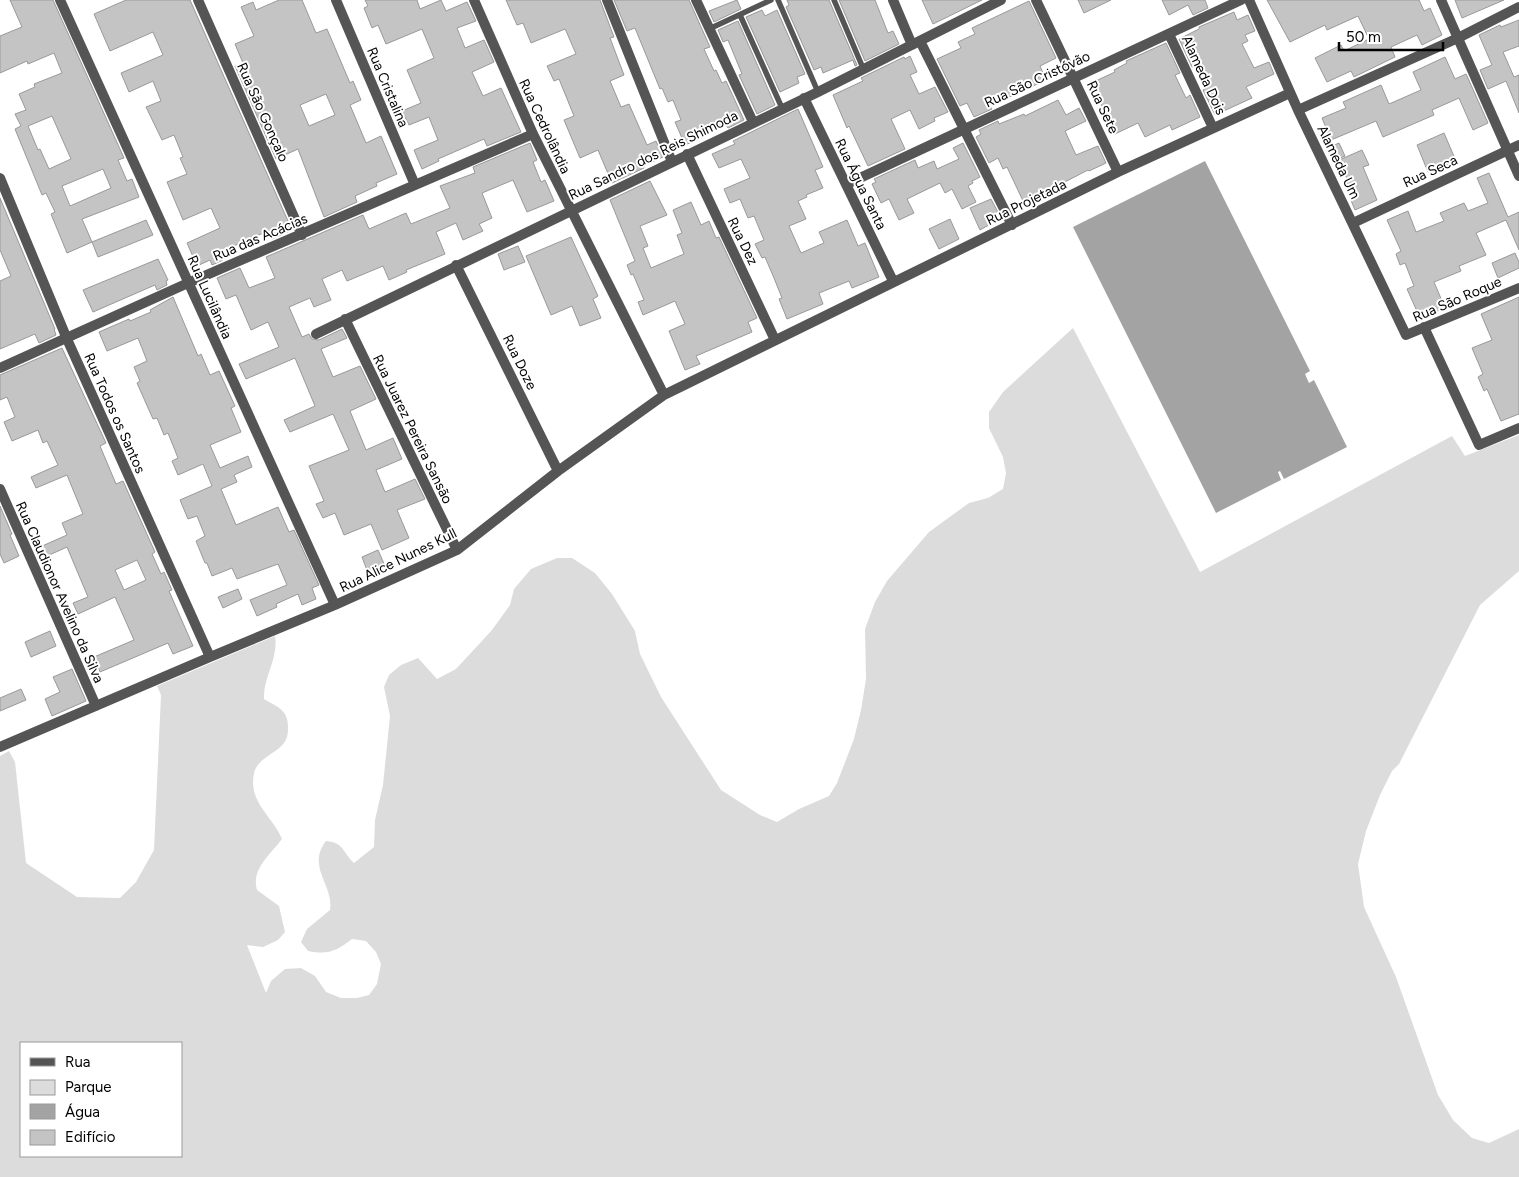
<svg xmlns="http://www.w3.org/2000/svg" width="1519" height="1177" viewBox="0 0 1519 1177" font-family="Figtree,sans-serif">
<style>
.green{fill:#dcdcdc;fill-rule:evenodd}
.water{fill:#a3a3a3}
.building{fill:#c4c4c4;stroke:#999;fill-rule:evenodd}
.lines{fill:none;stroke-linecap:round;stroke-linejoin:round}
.service{stroke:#555;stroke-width:5.5}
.minor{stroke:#555;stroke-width:10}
.tertiary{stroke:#555;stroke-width:10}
.labels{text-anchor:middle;stroke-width:4;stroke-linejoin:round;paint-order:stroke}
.street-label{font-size:14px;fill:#000;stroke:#fff}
</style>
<rect width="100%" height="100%" fill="#fff"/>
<path class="green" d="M1073 328 1200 572 1452 436 1465 456 1519 435V571L1480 605 1399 764 1392 771 1380 795 1366 831 1358 864 1364 907 1396 977 1438 1095 1453 1120 1472 1138 1489 1143 1519 1129V1177H0V756L9 751 15 762 26 863 77 897 120 898 136 882 154 850 161 695 157 686 275 636C279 658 263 677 264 699 279 708 289 710 288 730 288 753 259 753 254 773 248 803 272 815 282 839 270 855 251 869 257 890L279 906 285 932 278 940 263 947 247 945 266 993 271 981 285 969 301 968 315 976 326 992 341 998H357L369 995 377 984 381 964 376 952 366 941 352 939C336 951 329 955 308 951L301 942 307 929 330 910C334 885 306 867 326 841 345 843 342 852 354 863L374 847 375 820 383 785 390 716 384 687 389 675 401 665 418 658 437 679 456 669 492 630 510 605 514 589 531 569 557 558H572L595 573 612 594 635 631 640 654 661 697 721 790 760 815 777 822 799 809 829 796 837 783 854 739 861 710 866 679 865 629 875 602 887 581 929 532 969 503 988 498 1003 489 1006 473 1003 457 989 428V412L1003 392ZM21 1043H181V1156H21Z"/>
<path class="water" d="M1205 161 1310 371 1305 374 1309 383 1314 380 1347 447 1284 479 1280 471 1278 472 1281 480 1216 513 1073 227Z"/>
<path class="building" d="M10 0H53L124 158 118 160 127 181 132 179 139 197 82 219 92 242 67 253 51 214 55 212 46 193 42 195 15 129 21 126 15 114 26 110 19 94 35 87 34 84 62 73 54 53 28 64 27 61 0 73V36L22 27ZM52 116 71 159 49 169 40 149 38 150 28 126ZM103 169 111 188 70 206 62 186Z
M126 0H190L292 230 272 239 268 231 220 252 223 260 212 265 210 260 197 266 187 243 220 228 211 208 183 220 167 182 187 174 180 158 183 157 174 135 162 140 146 107 161 101 153 81 129 92 121 73 163 55 153 32 110 51 94 14Z
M279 0H302L316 33 327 29 350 83 353 81 361 100 350 105 366 143 381 136 397 174 376 183 377 186 355 196 357 202 324 217 298 149 276 159 235 66 243 63 235 44 254 36 241 7 253 2 256 10ZM326 94 335 115 309 126 300 105Z
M365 0H417L420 9 441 0 446 11 467 2 476 21 457 28 465 48 484 40 494 62 472 72 483 96 501 88 521 132 487 146 484 139 438 159 439 161 422 169 414 150 438 140 429 117 409 125 402 111 421 103 407 70 434 58 422 29 386 44 378 25 372 28 364 8 368 6Z
M506 0H600L614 37 610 38 624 75 610 81 621 107 629 104 647 145 656 141 663 157 643 166 644 168 612 183 598 150 580 158 564 120 574 116 559 79 554 81 547 66 576 54 567 33 565 29 531 43 523 23 517 25Z
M614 0H689L710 47 704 49 714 71 716 70 722 83 726 81 744 120 728 128 726 125 705 133 706 136 685 145 675 122 681 120 673 100 668 102 662 88 660 89 635 28 627 31Z
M737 0 741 9 714 22 709 11Z
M787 0H829L857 65 855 66 853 60 823 73 821 67 814 70 786 7 789 5Z
M839 0H875L888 33 893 31 899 44 865 61Z
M922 0H982L933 24Z
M1078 0H1111L1084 13Z
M1162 0H1205L1208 8 1193 15 1188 5 1169 15Z
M1267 0H1419L1424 11 1430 8 1442 35 1422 45 1417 35 1391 47 1395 57 1354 77 1351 71 1327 82 1315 58 1341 45 1344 51 1369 39 1358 16 1327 30 1325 25 1290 42Z
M1455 0H1504L1462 18Z
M1029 1 1056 58 1040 66 1046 80 990 106 992 109 974 117 967 103 960 106 937 59 961 48 958 42 975 34 972 28Z
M762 10 765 16 777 10 805 74 797 77 799 83 780 92 746 17Z
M1234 12 1237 20 1248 15 1255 31 1245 35 1248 41 1242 44 1254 68 1269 62 1274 74 1246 87 1252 98 1215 115 1203 90 1209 86 1199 64 1192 67 1179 39 1199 29V27Z
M1519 20V46L1503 52 1514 77 1519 75V113L1506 81 1488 89 1480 70 1492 65 1479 35 1500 25 1501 27Z
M738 21 775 105 757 114 739 75 742 74 728 40 723 42 718 30Z
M1166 43 1180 73 1175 75 1186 98 1190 95 1200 117 1172 130 1170 125 1145 137 1138 123 1115 134 1097 95H1095L1089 84 1115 72 1114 70 1127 63 1126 61Z
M910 56 917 72 910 75 919 94 935 87 948 112 934 118 935 121 919 129 910 110 891 119 905 149 868 166 849 126 847 128 833 95 863 81 861 78 904 57 905 59Z
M1445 57 1455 79 1466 74 1467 76 1488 123 1473 130 1459 98 1432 110 1434 115 1383 137 1376 121 1331 140 1322 118 1346 108 1343 102 1381 85 1389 104 1421 90 1413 72Z
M1058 100 1066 115 1079 108 1086 121 1065 131 1076 155 1098 146 1106 163 1089 171 1088 170 1024 203 1007 167 1003 169 998 158 989 163 976 137 981 134 979 130 998 121 999 124 1024 114 1025 116Z
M798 109 823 167 815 170 823 188 806 195 807 197 798 201 806 219 789 226 801 253 824 243 819 232 847 220 858 246 865 243 879 277 852 288 849 281 819 293 823 304 787 319 779 299 782 298 774 278 765 257 762 258 755 244 764 240 754 216 748 218 740 199 730 203 724 189 750 178 741 159 719 168 712 154 735 144 733 141Z
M1444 133 1456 161 1428 172 1417 145Z
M530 143 537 160 533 162 541 182 545 180 554 201 527 212 513 180 482 193 492 218 479 224 483 231 463 240 456 223 436 232 445 254 406 270 407 272 389 280 383 266 347 281 342 270 322 279 331 300 314 307 310 298 289 307 302 337 309 334 312 339 319 340 342 329 347 338 321 349 333 377 360 366 376 399 350 411 366 450 393 438 402 459 376 470 385 492 415 479 425 499 397 510 409 538 382 550 371 524 344 535 335 513 323 518 316 504 324 501 309 466 349 450 333 414 290 432 284 420 315 406 295 358 246 379 239 364 279 347 268 322 251 330 236 295 226 299 217 278 240 268 249 288 275 278 266 257 363 215 369 229 406 213 411 224 450 208 440 186 475 173 473 167Z
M963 143 980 177 972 181 973 183 968 186 976 202 962 209 952 189 945 193 940 183 907 199 914 213 899 220 889 199 881 203 872 184 876 182 874 179 915 160 918 168 934 161 937 169 959 159 953 148Z
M1339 143 1345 156 1333 161 1328 148Z
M1362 150 1369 165 1363 167 1377 200 1355 210 1343 181 1347 179 1339 160Z
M1489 173 1508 217 1519 212V250L1506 220 1476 233 1486 255 1459 266 1461 271 1434 282 1445 308 1420 318 1407 289 1414 286 1405 263 1400 265 1396 254 1401 251 1387 220 1408 211 1416 232 1444 221 1440 213 1464 203 1468 211 1488 203 1477 178Z
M650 181 667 215 640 226 648 246 643 248 651 268 684 254 677 235 682 233 673 210 691 202 701 225 709 221 716 238 719 237 757 318 748 322 752 332 696 356 700 364 685 370 669 331 685 324 675 301 643 315 638 302 644 300 633 274 631 275 627 265 635 261 610 200Z
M0 198 55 329H54L56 335 39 343 35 334 0 349V281L11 276 0 250Z
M991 199 1001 218 980 230 970 208Z
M950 219 959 239 939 249 929 229Z
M146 220 153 235 98 257 92 242Z
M571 237 598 296 593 299 601 318 580 326 572 306 551 315 526 256Z
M518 246 525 262 504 270 498 254Z
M1515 253 1519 262V268L1498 278 1492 263Z
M158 259 168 280 166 281 167 285 157 290 155 285 93 312 83 290Z
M173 297 198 356 201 354 210 375 219 371 235 406 231 408 241 432 210 445 220 468 248 456 252 467 234 475 237 482 221 489 236 525 278 507 289 532 294 530 319 585 312 588 316 599 302 605 298 594 276 604 277 607 257 616 250 600 287 585 278 564 237 579 232 568 212 576 207 563H205L196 541 205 536 197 516 188 519 180 500 212 486 203 464 178 475 172 461 178 458 168 433 164 435 157 418 153 419 137 383 140 381 134 367 147 361 138 338 107 351 99 332 129 319 130 321 151 312 150 310Z
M1519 297V414L1501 421 1487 389 1484 391 1478 377 1483 374 1472 348 1492 340 1481 314Z
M62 348 106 443 100 446 116 484 123 481 155 552 152 554 161 574 164 572 172 590 169 591 193 646 173 654 168 643 100 672 94 657 134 640 115 597 78 614 73 603 88 597 67 547 45 557 40 547 67 535 62 523 83 514 67 475 36 488 31 477 58 465 47 441 43 443 38 430 12 441 4 422 15 417 7 397 0 400V375ZM137 560 146 580 124 590 115 570Z
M0 506 12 534 10 535 19 556 4 563 0 554Z
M378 550 385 566 368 573 362 557Z
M238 589 242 599 223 608 218 597Z
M50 631 56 646 31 657 25 642Z
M72 669 86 701 52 716 45 699 60 692 53 677Z
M21 689 26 700 0 711V698Z"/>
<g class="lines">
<path class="service" d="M778 0 818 92
M834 0 863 68
M740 15 782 108
M709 29 771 0"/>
<path class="minor" d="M60 0 335 605
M198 0 302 235
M336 0 415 185
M474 0 533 134 664 395
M607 0 672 162
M696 0 753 122
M893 0 912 45
M1036 0 1118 172
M1249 0 1298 110 1406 335 1519 288
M1169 34 1213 128
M920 41 1012 225
M804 98 893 281
M1298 110 1458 38 1519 7
M687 154 775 340
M0 178 67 339 210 657
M847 184 1241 0
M1353 223 1519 145
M456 265 558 471
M345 319 457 550
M1424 327 1479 445 1519 428
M316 334 818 92 1001 0
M0 368 188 283 533 134
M0 489 96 706
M0 747 210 657 335 605 457 550 558 471 664 395 1118 172 1290 93"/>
<path class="tertiary" d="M1441 0 1519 176"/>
</g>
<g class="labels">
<g class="street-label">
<text transform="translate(1204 75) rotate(65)" y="5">Alameda Dois</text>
<text transform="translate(1037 79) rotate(-25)" y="5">Rua São Cristóvão</text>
<text transform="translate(388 87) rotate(67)" y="5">Rua Cristalina</text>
<text transform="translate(1103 107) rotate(65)" y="5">Rua Sete</text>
<text transform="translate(263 112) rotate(66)" y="5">Rua São Gonçalo</text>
<text transform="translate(545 126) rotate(65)" y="5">Rua Cedrolândia</text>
<text transform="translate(653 155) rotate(-26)" y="5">Rua Sandro dos Reis Shimoda</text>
<text transform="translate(1339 162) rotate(64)" y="5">Alameda Um</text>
<text transform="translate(1430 171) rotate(-25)" y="5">Rua Seca</text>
<text transform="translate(861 184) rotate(64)" y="5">Rua Água Santa</text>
<text transform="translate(1026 202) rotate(-26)" y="5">Rua Projetada</text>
<text transform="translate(260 237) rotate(-23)" y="5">Rua das Acácias</text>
<text transform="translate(743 241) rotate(64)" y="5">Rua Dez</text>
<text transform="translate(210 297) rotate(66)" y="5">Rua Lucilândia</text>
<text transform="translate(1457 299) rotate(-23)" y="5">Rua São Roque</text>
<text transform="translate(520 362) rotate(64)" y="5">Rua Doze</text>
<text transform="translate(115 413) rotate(66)" y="5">Rua Todos os Santos</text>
<text transform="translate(413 429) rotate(64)" y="5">Rua Juarez Pereira Sansão</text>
<text transform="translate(398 560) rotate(-26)" y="5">Rua Alice Nunes Kull</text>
<text transform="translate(60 592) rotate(66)" y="5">Rua Claudionor Avelino da Silva</text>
</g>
</g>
<rect x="20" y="1042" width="162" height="115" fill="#ffffff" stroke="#999999"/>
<rect x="30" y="1058" width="25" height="8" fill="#555555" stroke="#999999"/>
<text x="65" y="1067" font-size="15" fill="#000000">Rua</text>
<rect x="30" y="1080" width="25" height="15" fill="#dcdcdc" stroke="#999999"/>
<text x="65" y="1092" font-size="15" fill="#000000">Parque</text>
<rect x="30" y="1104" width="25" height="15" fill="#a3a3a3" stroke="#999999"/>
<text x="65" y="1117" font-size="15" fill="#000000">Água</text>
<rect x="30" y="1130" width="25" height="15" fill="#c4c4c4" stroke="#999999"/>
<text x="65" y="1142" font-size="15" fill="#000000">Edifício</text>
<path d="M1339 42v8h104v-8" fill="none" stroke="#000000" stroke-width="2.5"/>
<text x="1346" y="42" font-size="15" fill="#000000" stroke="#ffffff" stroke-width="4" paint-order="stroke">50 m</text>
</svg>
